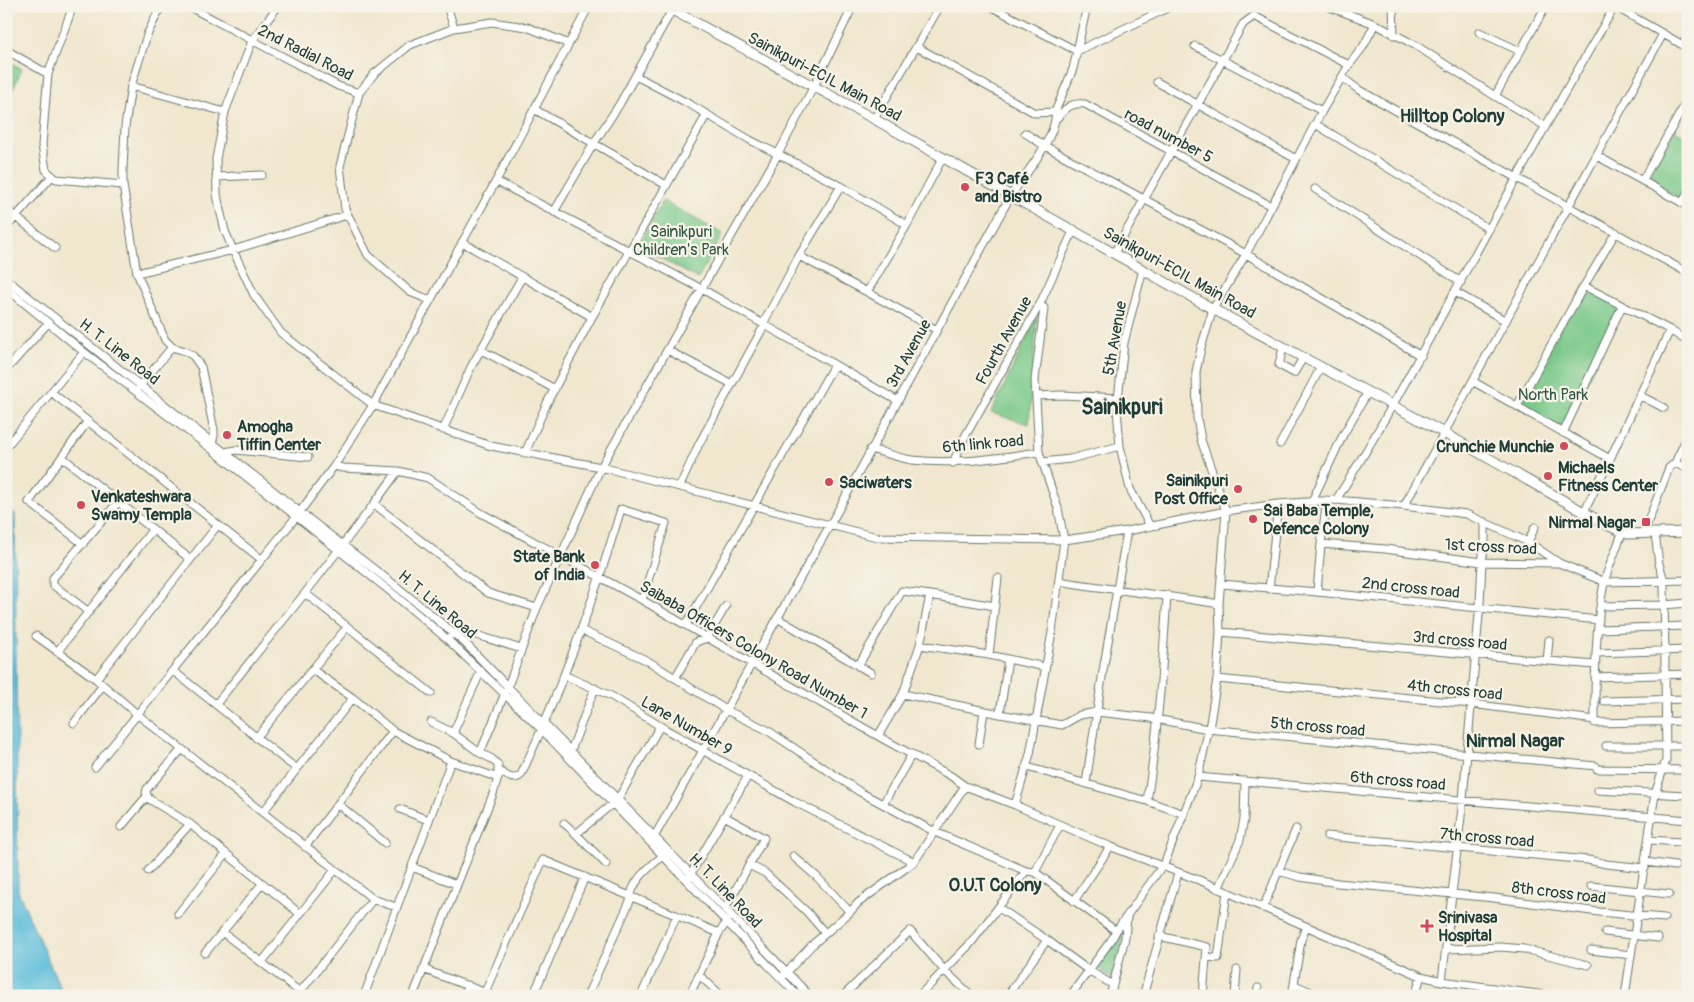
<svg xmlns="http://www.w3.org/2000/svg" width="1694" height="1002" viewBox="0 0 1694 1002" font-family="Pangolin,sans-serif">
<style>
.green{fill:#7ac98a;stroke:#4c835f}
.water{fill:#5dbedb;stroke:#3e7e88}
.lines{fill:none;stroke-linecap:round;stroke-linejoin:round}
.minor-casing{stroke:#68786a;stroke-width:9}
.major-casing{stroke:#68786a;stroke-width:11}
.minor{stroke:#fff;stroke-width:7}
.major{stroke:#fff;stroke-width:9}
.poi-dot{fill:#d1495b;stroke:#f7f3e8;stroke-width:2}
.labels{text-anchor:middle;stroke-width:4.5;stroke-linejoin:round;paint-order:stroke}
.street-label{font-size:16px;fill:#1f3d34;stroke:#f7f3e8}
.poi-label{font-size:16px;font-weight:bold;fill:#1f3d34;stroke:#f7f3e8;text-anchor:start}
.park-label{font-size:16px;fill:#315945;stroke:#f7f3e8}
.neighbourhood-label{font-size:18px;font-weight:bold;fill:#1f3d34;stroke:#f7f3e8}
.district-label{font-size:21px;font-weight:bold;fill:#1f3d34;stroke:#f7f3e8}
</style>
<rect width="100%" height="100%" fill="#f7f3e8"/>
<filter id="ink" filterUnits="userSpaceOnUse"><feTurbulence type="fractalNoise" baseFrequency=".02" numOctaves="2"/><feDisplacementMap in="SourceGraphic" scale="10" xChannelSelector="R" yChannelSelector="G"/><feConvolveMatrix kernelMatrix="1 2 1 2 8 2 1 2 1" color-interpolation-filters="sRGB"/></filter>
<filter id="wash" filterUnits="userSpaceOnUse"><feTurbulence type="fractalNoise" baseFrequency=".0096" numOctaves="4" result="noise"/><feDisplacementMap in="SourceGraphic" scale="20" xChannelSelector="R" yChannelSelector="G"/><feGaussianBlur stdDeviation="1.12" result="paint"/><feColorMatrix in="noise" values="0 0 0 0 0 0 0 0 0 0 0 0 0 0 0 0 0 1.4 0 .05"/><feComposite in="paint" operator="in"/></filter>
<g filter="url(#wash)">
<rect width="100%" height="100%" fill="#f1e7cf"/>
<path class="green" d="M6 59 22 69 6 105Z
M1674 130 1688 137V188L1682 199 1646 180Z
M663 201 723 234 698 279 638 246Z
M1584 286 1622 306 1563 433 1517 406Z
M1037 316 1029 424 991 413Z
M1123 929V938L1112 979 1096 966Z"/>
<path class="water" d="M6 508 15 514 18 891 63 994 62 996H6Z"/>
</g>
<g filter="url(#ink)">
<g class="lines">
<defs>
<path id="minor" d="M73 6 48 74 42 145 46 170 56 179 123 185
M161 6 147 35 131 86 125 127 123 169V185L137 273 165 340 172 347 185 351 193 356 201 367 214 430V436L212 444
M188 6 338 86 359 93
M278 6 252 41 225 112 216 159 217 194 220 210 225 231 233 250 254 295 281 333 373 405 491 446 601 467 877 537 1064 540 1127 531 1226 511 1278 504 1336 500 1404 506 1466 514 1528 542 1559 563
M447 6 454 28
M840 6 850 12
M990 6 1077 51 1172 6
M1327 6 1375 24 1415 45 1495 96 1545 126
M1393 6 1394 35
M1614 6 1688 48
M1479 32 1520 51
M1195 46 1322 111
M917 47 1035 113 1055 112
M6 50 48 74
M636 76 691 105 750 140 841 186 907 225 867 292 937 330
M1343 78 1359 90 1688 273
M1157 82 1296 159
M131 86 225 112
M1495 96 1546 6
M534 109 666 185
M874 119 940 6
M1056 119C1066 109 1069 102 1085 104L1271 206
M1315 124 1489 229
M1025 133 1045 146 1246 254 1421 356
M1597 156 1688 206
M216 177 262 175
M496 181 702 289 898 401
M1642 181 1688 99
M841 186 799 256 867 292
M1315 189 1461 282
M1682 203 1688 193
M6 209 55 248
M554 212 594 143 619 105 672 10
M907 225 943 157
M6 228 52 176
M1616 232 1584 286 1670 330 1688 342
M462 242 592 317
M1114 253 1243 24 1254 16 1349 65
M1143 269 1124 343 1117 409 1120 446 1130 489 1150 526
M137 273 233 250 347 215
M6 279 300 512 396 586 464 642 810 996
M6 288 84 352 214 451 391 592 447 639 542 730 798 996
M1455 292 1506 321
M430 300 410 292 368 255 345 209 340 166 359 93 374 74 410 45 454 28 492 22 527 27 569 44
M763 324 799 256
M1283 347 1279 365 1294 373 1303 358
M481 350 555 389
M667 350 732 384
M6 370 48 323
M1474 382 1610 459 1584 512
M139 387 172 347
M51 392 261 559
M1639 395 1664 408
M1036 396 1063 395 1118 398
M1517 406 1584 286
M443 430 471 367 522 277
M1563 433 1622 306
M1280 444 1321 367
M6 447 84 352
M870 449C884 452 898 458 912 460 958 465 994 458 1039 452
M525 453 547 403 592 317 707 114
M222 454 225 452 236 450 308 457
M62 457 190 559
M1610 459 1670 330
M1043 462 1070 459 1120 446
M953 463 963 440 1040 304 1074 229
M1675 463 1688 469
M334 466 343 468 398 471 428 478 481 513 642 600 885 740 951 776 965 786 1015 805 1109 846 1204 882 1421 976 1442 981 1552 996
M680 486 699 444 765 324
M1336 500C1392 412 1439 319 1490 227 1530 153 1572 79 1615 6
M1312 501 1343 435 1368 392
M374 504 398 471
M1404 506 1663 34
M1643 534 1669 468 1675 463 1688 435
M1528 542 1535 527
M83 544 29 502 88 421
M1321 544 1385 549 1482 562 1559 563 1605 582 1688 580
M1059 581C1112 590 1166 595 1219 604
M1221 584 1317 592 1599 620
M1269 589 1278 504
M1317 592 1321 544 1327 500
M305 593 431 693
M995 606 930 595 920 645 989 655 1045 667
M1601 606 1664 605 1688 603
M89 612 53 585V578L119 501
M777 618 871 673
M686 625 834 365
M1599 629 1688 626
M581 630 648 661 726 710 767 730 860 792 935 832 1026 871 1035 872 1116 931
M1220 632 1595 665
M452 635 461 632H467L521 649
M36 636 96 679 137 714 373 899 396 907
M57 652 153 529
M1597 653 1688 650
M989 655 998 578
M1008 659 1000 714 1062 725 1080 715 1097 712 1151 718 1208 729 1596 766 1597 769 1686 770
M1547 661 1549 640
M858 666 902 591 930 595
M313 670 353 698 393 731 451 761 498 778
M173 671C215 703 255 737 297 769
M564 675 611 696 665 729 795 802 914 862
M1595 677 1688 674
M675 678 696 642 707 638 726 606
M96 679 217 526
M1217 679 1471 704 1595 720V723L1688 721
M903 694 1000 714
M1604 701 1688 699
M216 704 314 582 374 504 488 593 537 608
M1595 720C1595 675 1595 627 1604 583 1608 568 1617 548 1622 533
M74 723 103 685
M453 733 481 671
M878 736 903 694 920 645
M256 738 347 627
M979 744 984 711
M1606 746H1688
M182 749 147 789 146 793 149 799 190 824 299 913
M480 753 508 686 537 608 601 467 778 154 814 86 853 6
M570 753 595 688
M95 767 296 517 334 466 373 405 496 181 589 6
M1027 767 1147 801 1184 814
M498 770C506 775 513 782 521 775 561 689 594 600 621 509L666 523 642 600
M1198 777 1688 820
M1086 783 1103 671 1127 531
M1598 790 1685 795
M1147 801C1158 734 1163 663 1167 595
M338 804 385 843
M883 804 912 754
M1015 805 1030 754 1052 632 1064 540 1058 508 1039 452 1035 380 1044 308 1040 304
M400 809 428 820
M263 812 353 698
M724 816 764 838 749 865 765 873 807 912 825 933
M564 823 576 834 618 799 660 726
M121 827 147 796
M576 834 606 864
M1327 836 1588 860 1606 864 1645 868
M653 839 830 525 1011 195C1024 176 1059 134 1055 112L1073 69 1087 6
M1649 840 1681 842
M305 847 393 731
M793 856 817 877 850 912
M1646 862 1675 866
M412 867 456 884
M148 871 190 824
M1278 871 1300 877 1338 883 1494 898 1599 912 1664 918
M1035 872 1060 825
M689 877 748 776
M1591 886 1669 894
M1218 889 1240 840 1244 819 1245 781
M1074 901 1108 850 1109 846
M999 908 1047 940 1088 970 1113 985 1110 996
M1263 908 1296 829
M725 909 749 865
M178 914 226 854
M222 932 300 992 373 899
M1605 932 1658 938
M1159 936 1207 947 1203 996
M1446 949 1501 947 1524 949 1588 965
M1591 950 1631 955
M205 953 262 884
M1206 957 1218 958 1227 892
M262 962 335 870
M423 969 494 996
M699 975 722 996
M784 975 812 945 850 912 858 903 914 862 965 786
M1442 981 1463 799 1480 603 1482 562 1485 541V522
M1113 985 1125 938 1127 917
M1295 985 1320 996
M485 992 543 860 719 933
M364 996 451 761
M413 996 493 794 498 778V765L492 759 480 753 453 733 431 722
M464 996 468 985
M533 996 585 877
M587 996 630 901C631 880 651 866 665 854
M641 996 677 915
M689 996 719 933 728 920
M843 996 910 931 944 970 972 996
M919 996 971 943 1026 871
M997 996H1002
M1007 996 1047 940
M1070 996 1112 939 1116 931 1165 862 1198 777 1210 723 1217 679 1220 632 1219 604 1226 511 1201 440 1197 418 1196 372 1201 348 1213 309 1246 254 1322 111 1349 65 1363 47 1375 24
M1143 996 1178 873
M1235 996 1237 970
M1257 996 1258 988
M1292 996 1301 940 1306 926
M1415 996 1421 976
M1485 996 1486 987
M1625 996 1655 794 1666 760 1664 580 1659 564 1655 534"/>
<path id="major" d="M665 6 874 119 1213 309 1444 433 1605 524 1627 534 1688 532"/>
</defs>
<use href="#minor" class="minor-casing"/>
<use href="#major" class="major-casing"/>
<use href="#minor" class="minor"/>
<use href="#major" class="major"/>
</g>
</g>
<g class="poi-dot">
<circle cx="965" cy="187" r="5"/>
<circle cx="227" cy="435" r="5"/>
<circle cx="1564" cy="446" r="5"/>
<circle cx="1548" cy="476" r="5"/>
<circle cx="829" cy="482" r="5"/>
<circle cx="1238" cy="489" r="5"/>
<circle cx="81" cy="505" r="5"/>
<circle cx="1253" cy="519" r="5"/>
<rect x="1641" y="517" width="10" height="10" rx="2.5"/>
<circle cx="595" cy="565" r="5"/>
<path d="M1424.5 918.5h5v5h5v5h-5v5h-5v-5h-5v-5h5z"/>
</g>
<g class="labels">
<g class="street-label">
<text transform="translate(306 52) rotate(27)" y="6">2nd Radial Road</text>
<text transform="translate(825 76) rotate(28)" y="6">Sainikpuri-ECIL Main Road</text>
<text transform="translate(1169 135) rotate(28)" y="6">road number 5</text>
<text transform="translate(1180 272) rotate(29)" y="6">Sainikpuri-ECIL Main Road</text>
<text transform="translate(1114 338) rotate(-80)" y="6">5th Avenue</text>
<text transform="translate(1003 340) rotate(-61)" y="6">Fourth Avenue</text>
<text transform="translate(120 351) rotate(38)" y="6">H. T. Line Road</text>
<text transform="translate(908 353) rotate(-61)" y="6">3rd Avenue</text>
<text transform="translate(983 443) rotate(-5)" y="6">6th link road</text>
<text transform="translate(1491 546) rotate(3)" y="6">1st cross road</text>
<text transform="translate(1411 587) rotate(6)" y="6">2nd cross road</text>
<text transform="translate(438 604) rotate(40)" y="6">H. T. Line Road</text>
<text transform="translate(1460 640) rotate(5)" y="6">3rd cross road</text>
<text transform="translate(754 649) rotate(30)" y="6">Saibaba Officers Colony Road Number 1</text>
<text transform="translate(1455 689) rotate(6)" y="6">4th cross road</text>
<text transform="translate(687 725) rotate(30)" y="6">Lane Number 9</text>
<text transform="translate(1318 726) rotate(5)" y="6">5th cross road</text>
<text transform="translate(1398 780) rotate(5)" y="6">6th cross road</text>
<text transform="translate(1487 837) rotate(5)" y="6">7th cross road</text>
<text transform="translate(726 890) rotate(46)" y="6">H. T. Line Road</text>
<text transform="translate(1559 892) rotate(7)" y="6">8th cross road</text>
</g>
<g class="poi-label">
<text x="975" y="184">F3 Café<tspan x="975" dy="18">and Bistro</tspan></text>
<text x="237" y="432">Amogha<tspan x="237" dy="18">Tiffin Center</tspan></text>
<text x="1554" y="452" text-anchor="end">Crunchie Munchie</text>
<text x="1558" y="473">Michaels<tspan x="1558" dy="18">Fitness Center</tspan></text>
<text x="1228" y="486" text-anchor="end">Sainikpuri<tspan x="1228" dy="18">Post Office</tspan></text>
<text x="839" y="488">Saciwaters</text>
<text x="91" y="502">Venkateshwara<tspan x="91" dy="18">Swamy Templa</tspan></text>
<text x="1263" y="516">Sai Baba Temple,<tspan x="1263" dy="18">Defence Colony</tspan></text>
<text x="1636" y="528" text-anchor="end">Nirmal Nagar</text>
<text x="585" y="562" text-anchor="end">State Bank<tspan x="585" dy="18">of India</tspan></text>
<text x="1438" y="923">Srinivasa<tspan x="1438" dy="18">Hospital</tspan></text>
</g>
<g class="park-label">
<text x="681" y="237">Sainikpuri<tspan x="681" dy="18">Children's Park</tspan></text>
<text x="1553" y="400">North Park</text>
</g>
<g class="neighbourhood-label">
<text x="1452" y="122">Hilltop Colony</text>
<text x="1515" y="747">Nirmal Nagar</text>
<text x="995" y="891">O.U.T Colony</text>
</g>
<g class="district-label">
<text x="1122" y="414">Sainikpuri</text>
</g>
</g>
<rect width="1694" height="1002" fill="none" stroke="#f7f3e8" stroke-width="25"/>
</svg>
